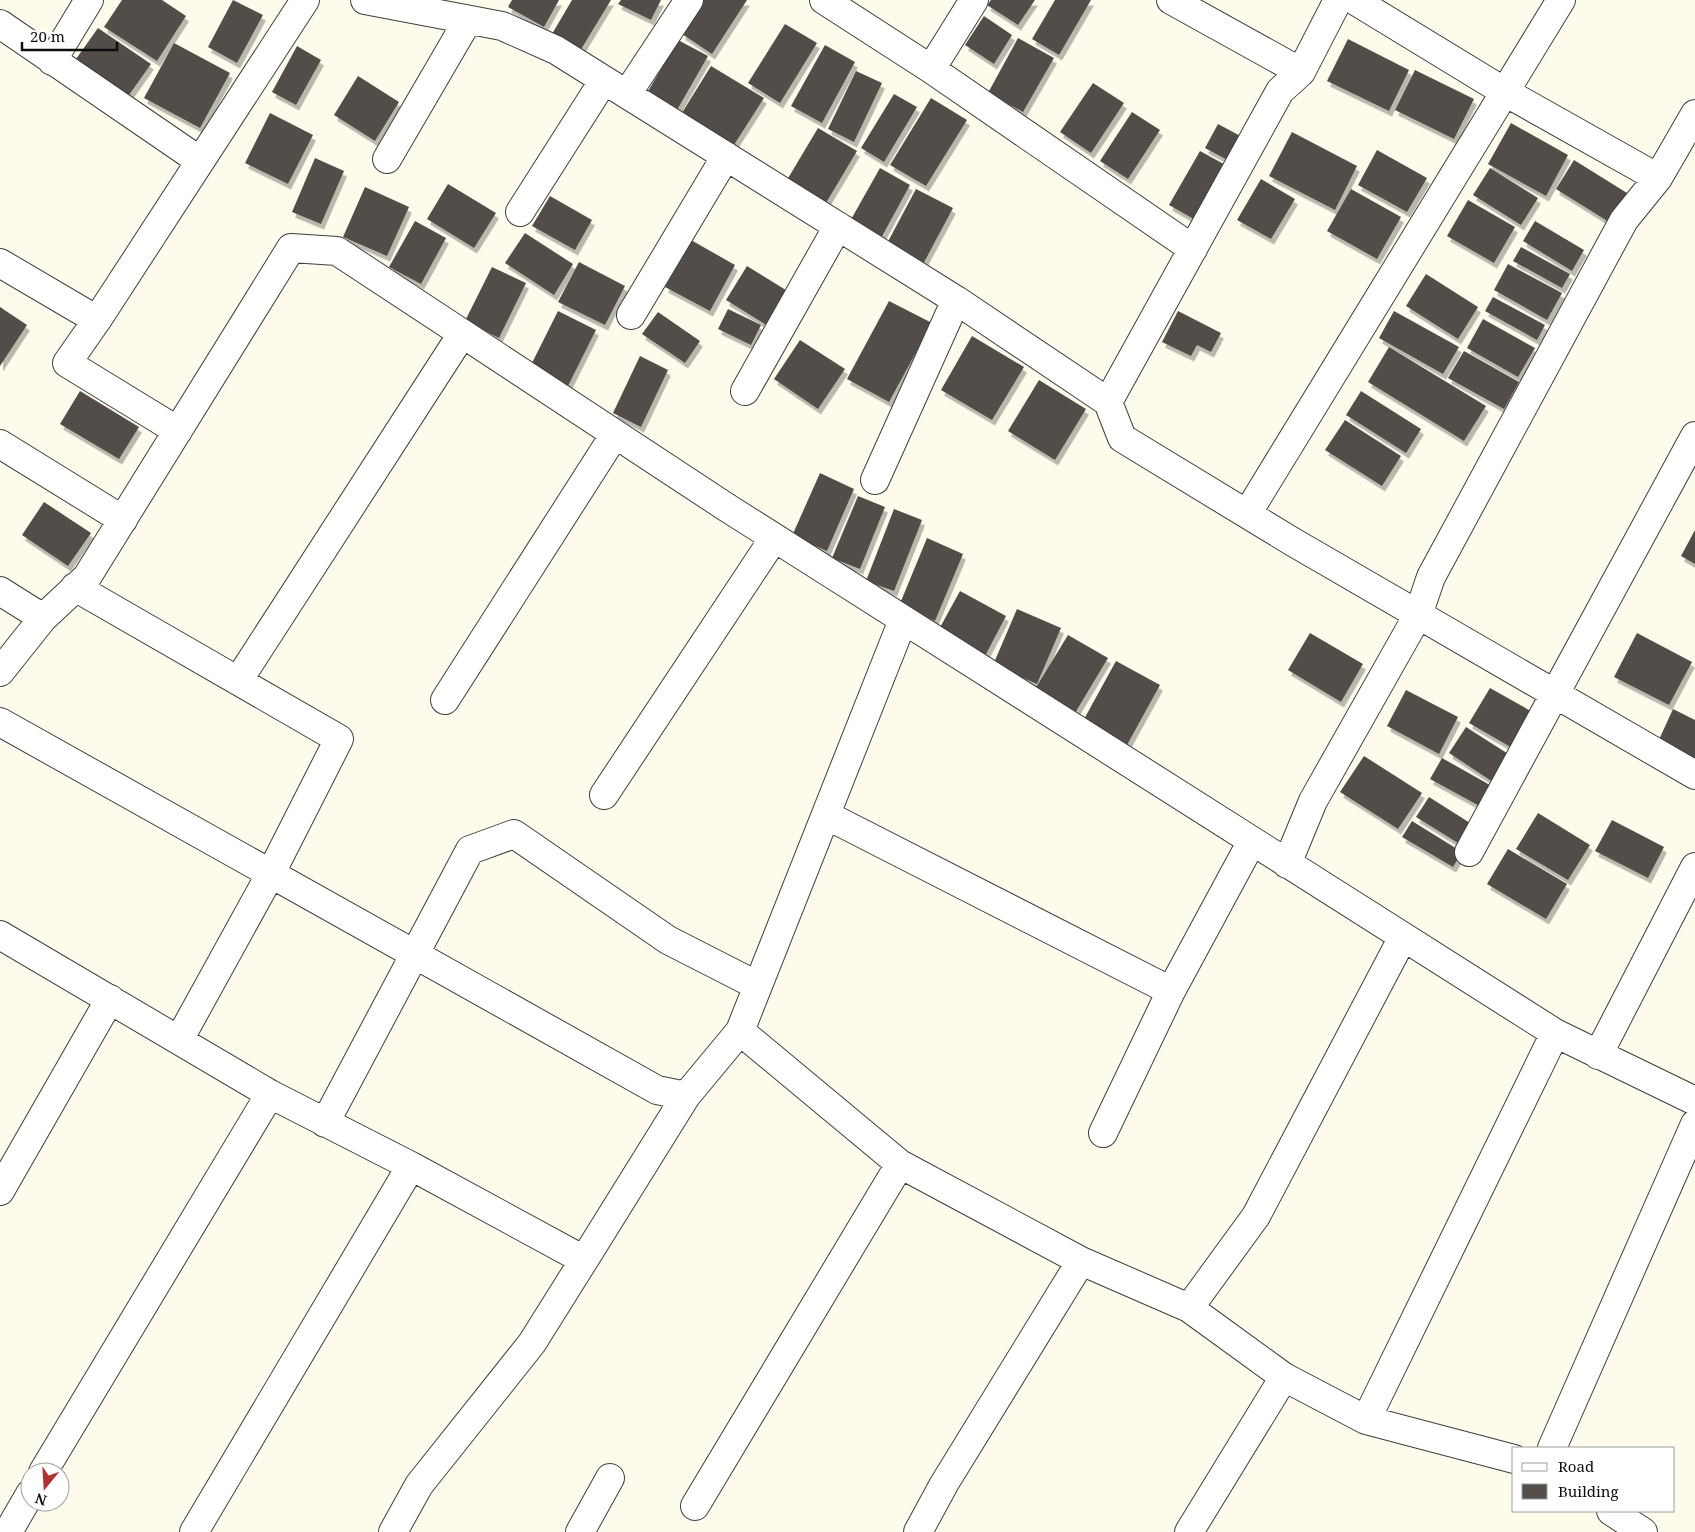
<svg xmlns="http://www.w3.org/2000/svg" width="1695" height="1532" viewBox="0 0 1695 1532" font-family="'Noto Serif',serif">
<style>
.building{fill:#534e49;filter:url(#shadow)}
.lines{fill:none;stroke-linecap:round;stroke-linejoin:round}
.street-casing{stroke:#3f3f3f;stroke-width:30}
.street{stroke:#fff;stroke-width:28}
</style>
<defs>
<filter id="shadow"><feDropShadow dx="3" dy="5.5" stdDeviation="0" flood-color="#0004"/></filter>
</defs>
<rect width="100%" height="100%" fill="#fdfbec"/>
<path class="building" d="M122 0H162L186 16 157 61 104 27Z
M233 0 263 15 237 63 208 47Z
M512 0H559L544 27 508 7Z
M572 0H611L580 51 552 34Z
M621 0H661L651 20 618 4Z
M704 0H747L712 54 682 34Z
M991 0H1035L1018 25 987 5Z
M1055 0H1091L1059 55 1032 39Z
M984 16 1012 35 994 64 965 45Z
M785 24 817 43 780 103 748 83Z
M98 28 151 64 129 95 76 59Z
M1018 38 1054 58 1023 112 988 93Z
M1348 39 1409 70 1389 111 1327 81Z
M678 40 708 56 677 110 647 93Z
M174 43 230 73 200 128 144 98Z
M825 45 855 62 822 123 791 106Z
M297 46 321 60 296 105 272 92Z
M711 66 764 98 732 148 680 116Z
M1415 70 1474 99 1454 139 1395 110Z
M856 71 882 83 854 142 828 129Z
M358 76 399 102 375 141 334 115Z
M1093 83 1124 103 1091 153 1060 132Z
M894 94 917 107 884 162 861 148Z
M931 98 967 120 926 186 890 165Z
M1132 112 1160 130 1128 179 1100 161Z
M270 113 313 135 288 184 245 163Z
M1511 123 1568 155 1546 196 1488 164Z
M1218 124 1246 139 1233 163 1205 148Z
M818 128 857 151 823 208 784 185Z
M1292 132 1357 166 1335 210 1269 176Z
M1377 150 1427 178 1407 212 1358 185Z
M1200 151 1231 168 1199 222 1169 205Z
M315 158 344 171 321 224 292 212Z
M1574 160 1627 193 1609 222 1556 189Z
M880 168 910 185 880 240 849 223Z
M1490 168 1538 198 1521 225 1473 195Z
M1261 179 1295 199 1271 239 1237 220Z
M448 184 496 213 474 248 427 219Z
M365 187 409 207 387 256 343 237Z
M916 189 953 208 921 268 884 249Z
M1351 189 1401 217 1377 259 1327 231Z
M550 196 592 220 575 250 532 226Z
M1468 200 1515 227 1494 263 1447 236Z
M415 221 446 238 421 284 389 267Z
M1535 221 1584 250 1572 271 1523 241Z
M525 233 573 264 554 295 505 263Z
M691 240 735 265 710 311 665 287Z
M1521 247 1570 274 1562 288 1513 261Z
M579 262 625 286 605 325 558 302Z
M1508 264 1562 293 1547 320 1494 290Z
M747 266 789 292 768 326 726 300Z
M492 267 526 283 499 338 465 321Z
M1426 274 1478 307 1458 339 1406 306Z
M1493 297 1545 325 1537 340 1485 311Z
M889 301 932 323 889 402 847 379Z
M0 307 27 325 0 366Z
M728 309 761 325 751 345 718 329Z
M558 311 596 330 568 386 530 367Z
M1178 311 1221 333 1211 352 1197 345 1191 356 1162 342Z
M1394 311 1459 347 1443 374 1379 338Z
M658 312 700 341 685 363 642 334Z
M1483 319 1535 348 1518 377 1467 348Z
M972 336 1024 367 992 420 941 390Z
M800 340 845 369 818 409 774 379Z
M1389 347 1486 406 1464 441 1368 382Z
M1464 351 1519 382 1504 409 1448 378Z
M640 356 668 370 641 427 613 413Z
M1039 380 1086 409 1055 460 1008 431Z
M80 391 139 427 119 459 60 424Z
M1361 391 1421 429 1406 453 1346 415Z
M1345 420 1401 456 1382 486 1325 450Z
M820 473 854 489 827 551 792 536Z
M858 496 885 507 860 569 832 558Z
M44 502 91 533 68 566 22 535Z
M894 509 922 520 894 591 866 581Z
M1695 530V564L1681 556Z
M927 538 963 554 935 621 899 606Z
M960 591 1006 616 985 656 938 631Z
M1017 609 1061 628 1037 684 993 665Z
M1310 633 1363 664 1341 702 1288 670Z
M1637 633 1692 662 1669 705 1614 677Z
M1068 635 1108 658 1075 713 1035 689Z
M1116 661 1160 685 1127 745 1083 721Z
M1490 688 1536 714 1514 749 1469 723Z
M1406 690 1458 717 1439 754 1387 726Z
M1673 709 1695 720V762L1657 744Z
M1466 727 1513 757 1496 784 1449 753Z
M1364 756 1422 793 1398 829 1340 792Z
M1442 758 1497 789 1485 809 1430 779Z
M1429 797 1478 828 1466 848 1416 817Z
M1538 813 1590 845 1568 880 1516 849Z
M1612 820 1664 847 1648 878 1595 851Z
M1412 821 1462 852 1453 867 1402 837Z
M1508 849 1567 884 1546 919 1487 884Z"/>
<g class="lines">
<defs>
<path id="street" d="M365 0 502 26 556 50 956 300 1108 402 1122 438 1293 542 1695 775
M824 0 931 69 1193 249
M1171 0 1301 72 1338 0
M1354 0 1505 92 1658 178
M0 24 200 161
M52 61 89 0
M931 69 974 0
M627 94 689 0
M387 159 468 20
M520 212 604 80
M0 263 97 320
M631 315 726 156
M745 391 838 226
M1108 402 1280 91 1301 72
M178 431 67 363 97 320 305 0
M0 444 123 520
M875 480 956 300
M1247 514 1561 0
M75 587 339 739 271 873 179 1040
M0 591 43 618
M0 672 43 618 87 577 291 248 337 251 726 507 1555 1033 1366 1420 1284 1377
M238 681 462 334
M445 700 615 434
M0 722 657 1090 686 1096 740 1031 900 1164 1081 1261 1189 1308 1284 1377 1189 1532
M604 795 774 538
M826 815 1171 991
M1469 852 1695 436
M1287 864 1313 801 1418 615 1431 577 1624 220 1658 178 1695 114
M0 935 270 1094 411 1166 584 1260 686 1096
M740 1031 903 620
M1555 1033 1695 1101
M1598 1055 1695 867
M325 1123 470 850 514 834 668 940 758 986
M1103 1133 1171 991 1252 841
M0 1191 110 999
M1189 1308 1256 1216 1403 937
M1366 1420 1514 1459
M1552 1448 1695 1124
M43 1472 270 1094
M695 1506 900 1164
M1611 1511 1643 1532
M8 1532 30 1494
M194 1532 411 1166
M393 1532 419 1485 532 1343 584 1260
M580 1532 610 1478
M918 1532 944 1484 1081 1261"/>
</defs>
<use href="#street" class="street-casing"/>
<use href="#street" class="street"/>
</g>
<rect x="1512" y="1447" width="162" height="65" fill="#ffffff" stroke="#9e9e9e"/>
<rect x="1522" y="1463" width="25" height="8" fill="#ffffff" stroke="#9e9e9e"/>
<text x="1558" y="1472" font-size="15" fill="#0c0c0c">Road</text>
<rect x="1522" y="1484" width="25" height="15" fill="#534e49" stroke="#9e9e9e"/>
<text x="1558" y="1497" font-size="15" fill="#0c0c0c">Building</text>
<g transform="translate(45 1487) rotate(198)"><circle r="24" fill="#ffffff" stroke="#9e9e9e"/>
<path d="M0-4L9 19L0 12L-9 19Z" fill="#ad3432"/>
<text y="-8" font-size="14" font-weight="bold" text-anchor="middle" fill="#0c0c0c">N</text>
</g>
<path d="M22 42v8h95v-8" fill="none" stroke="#0c0c0c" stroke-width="2.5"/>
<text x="30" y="42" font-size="15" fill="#0c0c0c" stroke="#ffffff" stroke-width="4" paint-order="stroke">20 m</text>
</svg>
